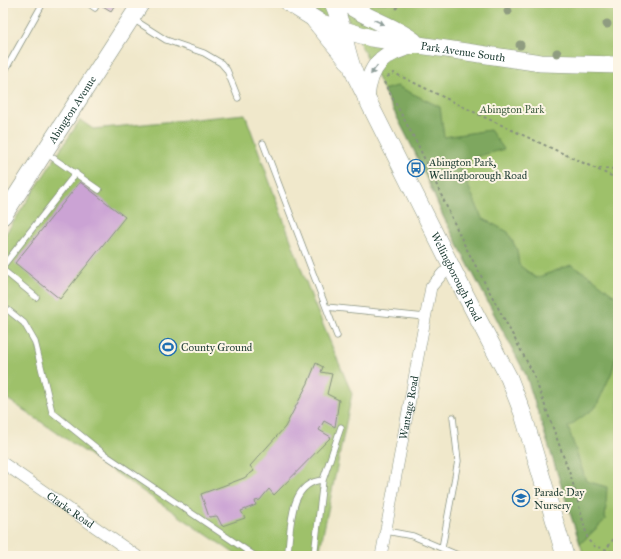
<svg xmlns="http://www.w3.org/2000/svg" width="621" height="559" viewBox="0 0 621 559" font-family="'IM FELL Great Primer',serif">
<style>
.green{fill:#9ec16a;stroke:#5e7f4f}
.forest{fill:#7ea75e;stroke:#4e7249}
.building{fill:#cba3d4}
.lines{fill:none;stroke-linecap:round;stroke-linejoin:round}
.service-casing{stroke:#889280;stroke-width:7}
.minor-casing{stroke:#889280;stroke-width:12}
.primary-casing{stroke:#889280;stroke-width:18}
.path{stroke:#889280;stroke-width:2;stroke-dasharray:3 3;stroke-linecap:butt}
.service{stroke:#fff;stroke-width:5.5}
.minor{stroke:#fff;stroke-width:11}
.primary{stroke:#fff;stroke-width:17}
.tree{fill:#8f9c80}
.oneway{fill:#8f9e9a}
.labels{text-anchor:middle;stroke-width:4;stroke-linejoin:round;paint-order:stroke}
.street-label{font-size:11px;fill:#1f3d34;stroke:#fcf5e5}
.park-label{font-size:11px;fill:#3f5e42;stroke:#fcf5e5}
.poi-label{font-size:11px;fill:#1f3d34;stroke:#fcf5e5;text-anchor:start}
</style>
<rect width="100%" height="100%" fill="#fcf5e5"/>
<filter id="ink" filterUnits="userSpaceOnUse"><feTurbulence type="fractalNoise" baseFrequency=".025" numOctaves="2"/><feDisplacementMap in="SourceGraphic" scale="8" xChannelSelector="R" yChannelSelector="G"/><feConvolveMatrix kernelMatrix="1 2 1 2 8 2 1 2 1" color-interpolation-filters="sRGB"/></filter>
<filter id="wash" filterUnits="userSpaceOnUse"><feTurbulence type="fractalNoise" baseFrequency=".012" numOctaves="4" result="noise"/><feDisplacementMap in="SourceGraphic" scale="16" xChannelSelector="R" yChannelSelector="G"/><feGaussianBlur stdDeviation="0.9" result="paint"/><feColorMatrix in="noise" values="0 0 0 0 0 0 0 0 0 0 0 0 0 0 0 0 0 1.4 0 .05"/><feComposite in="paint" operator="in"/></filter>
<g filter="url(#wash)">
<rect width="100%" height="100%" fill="#f0e8cb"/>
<path class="green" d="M303 3H326L332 19 324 17Z
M341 3H618V556H584L526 375 443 216 412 146 344 12Z
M245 114 313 301 352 394 319 554 325 556H238L3 396V238L80 120 93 129Z"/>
<path class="forest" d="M397 86 440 107 444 137 490 130 504 149 458 162 482 218 508 232 517 250 519 265 536 278 571 265 590 276 618 298V349L612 372 596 407 568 427 586 481 607 487 605 520 580 544 526 375 443 216 426 174 383 90Z"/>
<g id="blocks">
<path class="building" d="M98 3H116L111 11Z
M80 182 125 217 60 299 15 263Z
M316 363 323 367 321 372 332 374 327 394 339 400 335 427 324 421 319 430 331 437 274 495 269 489 260 500 255 501 256 505 241 511 245 518 222 526 217 516 209 517 201 494 244 478 254 471 250 466 285 427 308 383Z"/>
</g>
</g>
<g filter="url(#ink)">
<use href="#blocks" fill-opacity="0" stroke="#889280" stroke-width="1"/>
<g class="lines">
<defs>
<path id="service" d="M88 3 95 8
M133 19 166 40 204 53 221 63 227 70 238 98
M3 74 43 3
M263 143 337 336
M46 153 99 190
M3 266 76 173
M3 270 36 297
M3 306 24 323 35 342 52 412 104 454 255 556
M326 307 425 317
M386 531 413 536 460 556
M442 548 458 461 453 417
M288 551C291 527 289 482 323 480
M314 556 323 480 341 427"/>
<g id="minor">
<path id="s1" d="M3 463 137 556"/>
<path id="s2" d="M381 556 431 287 443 273 452 268"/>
</g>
<g id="primary">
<path id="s3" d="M289 3 321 23 371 38 541 63 618 65"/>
<path id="s4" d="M333 3C344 26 345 52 355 75L465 294 509 378 523 414 565 556"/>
<path d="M345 3C367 19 393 25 414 41"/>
<path d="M315 21 348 61"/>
<path d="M366 98C369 65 383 52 415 45"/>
<path id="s5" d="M3 216 141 3"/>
</g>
</defs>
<use href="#service" class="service-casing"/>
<use href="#minor" class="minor-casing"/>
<use href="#primary" class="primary-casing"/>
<path class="path" d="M396 9 400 3
M387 77 394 73 484 117 618 179
M384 82 418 145 464 244 533 373 572 480 588 540 594 546 618 553
M593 168 618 169
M601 556 618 533"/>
<use href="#service" class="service"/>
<use href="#minor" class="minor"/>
<use href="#primary" class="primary"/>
</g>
<g class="tree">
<circle cx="508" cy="11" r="4.5"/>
<circle cx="607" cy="24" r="4.5"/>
<circle cx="520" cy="45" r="4.5"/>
<circle cx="557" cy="53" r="4.5"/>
</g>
<defs><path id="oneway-solid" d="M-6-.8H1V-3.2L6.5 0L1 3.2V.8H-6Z"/></defs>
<g class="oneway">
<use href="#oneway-solid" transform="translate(379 22) rotate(25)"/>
<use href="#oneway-solid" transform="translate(374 70) rotate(126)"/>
</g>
</g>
<defs>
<symbol id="bus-ring" viewBox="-11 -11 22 22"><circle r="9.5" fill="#fcf5e5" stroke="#1f6fb2" stroke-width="1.5"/><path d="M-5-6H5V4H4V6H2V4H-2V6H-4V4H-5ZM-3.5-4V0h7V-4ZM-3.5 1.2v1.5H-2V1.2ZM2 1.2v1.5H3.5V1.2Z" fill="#1f6fb2"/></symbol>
<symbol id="stadium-ring" viewBox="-11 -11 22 22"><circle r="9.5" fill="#fcf5e5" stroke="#1f6fb2" stroke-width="1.5"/><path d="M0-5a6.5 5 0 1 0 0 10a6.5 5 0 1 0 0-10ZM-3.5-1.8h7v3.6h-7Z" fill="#1f6fb2"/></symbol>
<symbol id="school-ring" viewBox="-11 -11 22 22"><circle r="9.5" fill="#fcf5e5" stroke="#1f6fb2" stroke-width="1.5"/><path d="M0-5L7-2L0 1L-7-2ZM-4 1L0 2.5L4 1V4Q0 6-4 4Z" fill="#1f6fb2"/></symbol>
</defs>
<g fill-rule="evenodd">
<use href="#bus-ring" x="406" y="158" width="20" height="20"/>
<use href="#stadium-ring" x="158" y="337" width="20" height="20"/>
<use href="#school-ring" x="511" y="488" width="20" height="20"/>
</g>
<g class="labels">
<g class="street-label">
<text dy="4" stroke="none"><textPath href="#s3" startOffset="183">Park Avenue South</textPath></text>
<text dy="4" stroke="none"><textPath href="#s5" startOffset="127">Abington Avenue</textPath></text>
<text dy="4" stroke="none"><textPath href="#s4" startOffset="301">Wellingborough Road</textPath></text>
<text dy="4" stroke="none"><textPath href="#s2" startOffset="151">Wantage Road</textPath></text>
<text dy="4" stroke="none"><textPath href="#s1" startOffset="82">Clarke Road</textPath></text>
</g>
<g class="park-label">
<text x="512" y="113">Abington Park</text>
</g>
<g class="poi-label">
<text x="429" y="166">Abington Park,<tspan x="429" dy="13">Wellingborough Road</tspan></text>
<text x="181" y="351">County Ground</text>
<text x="534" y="496">Parade Day<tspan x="534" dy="13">Nursery</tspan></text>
</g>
</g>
<rect width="621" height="559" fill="none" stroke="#fcf5e5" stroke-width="16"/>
</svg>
